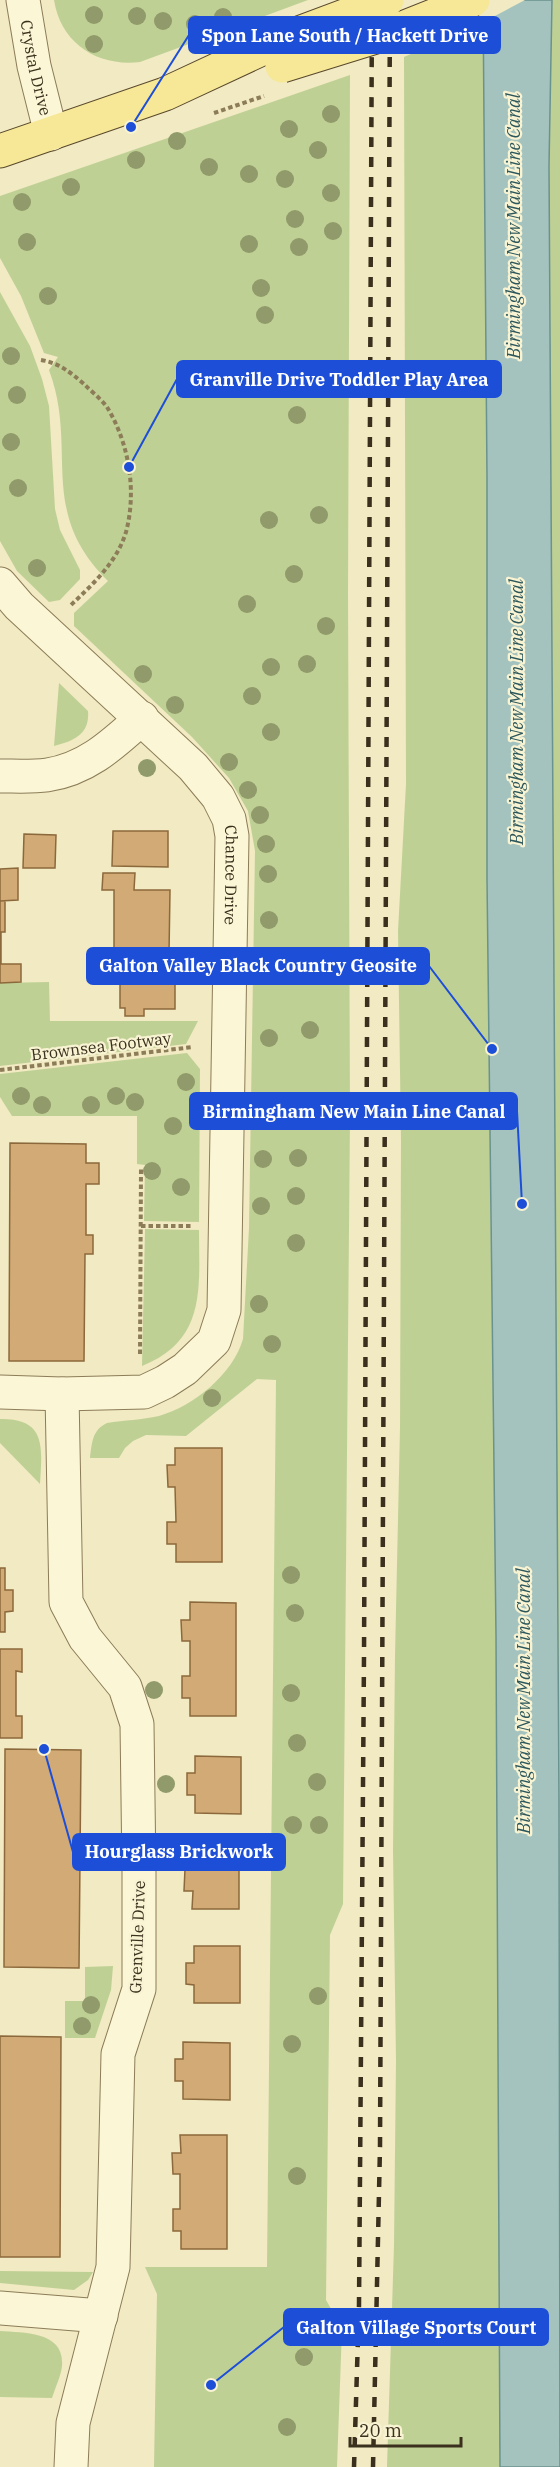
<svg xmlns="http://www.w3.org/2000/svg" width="560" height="2467" viewBox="0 0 560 2467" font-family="'IBM Plex Serif',serif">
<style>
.green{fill:#bfd095}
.water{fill:#a4c3bf;stroke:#6a928e;stroke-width:1.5}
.pier{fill:#f1eac2}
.building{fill:#d1aa75;stroke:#8c693c;stroke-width:1.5}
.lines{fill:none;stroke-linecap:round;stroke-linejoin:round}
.street-casing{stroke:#8c7c58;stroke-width:35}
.primary-casing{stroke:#59482c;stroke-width:35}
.path{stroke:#8c7c58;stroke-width:4;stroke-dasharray:4.5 3;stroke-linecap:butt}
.street{stroke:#fbf6d5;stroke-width:33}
.primary{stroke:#f6e897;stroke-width:33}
.rail{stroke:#3a301d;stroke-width:4.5;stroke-dasharray:10 10;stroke-linecap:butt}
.primary-bridge-casing{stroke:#59482c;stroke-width:35;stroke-linecap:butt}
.primary-bridge{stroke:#f6e897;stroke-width:33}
.tree{fill:#919a6a}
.labels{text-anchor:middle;stroke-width:4.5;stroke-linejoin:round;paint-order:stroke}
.street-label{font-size:16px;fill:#3a301d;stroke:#f8f3d2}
.water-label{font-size:18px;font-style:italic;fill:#2b565b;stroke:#f8f3d2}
.leader{fill:none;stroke:#1d4ed8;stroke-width:2}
.callout-dot{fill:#1d4ed8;stroke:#f8f3d2;stroke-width:2}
.callout{fill:#1d4ed8;stroke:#1d4ed8;stroke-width:2}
.callout-label{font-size:18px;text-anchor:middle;font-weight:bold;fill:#fff}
</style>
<rect width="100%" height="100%" fill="#f1eac2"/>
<path class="green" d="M54 0H308L140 62C98 67 61 44 54 0Z
M525 0H560V2467H387L394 2245 396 2060 393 1851 395 1656 400 1428 401 1141 398 931 406 784 404 57 483 22Z
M350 75 348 593 350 1116 343 1904 330 1935 326 2300 342 2328 337 2467H154L157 2294 145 2267H267L276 1380 257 1379 186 1436 146 1435 133 1441 125 1448 119 1458H90C92 1443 92 1430 107 1423 124 1420 142 1420 159 1416 194 1406 233 1374 243 1339L249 1228 255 851 248 811 229 778 192 737 74 626V613L108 581C36 510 79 450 49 370L58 357 44 353 21 296 0 258V196Z
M0 292 30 346 42 379 49 406 55 509 60 530 80 570V579L60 600 49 602 17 571 0 541Z
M59 683 88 711C90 734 74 741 54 746Z
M49 982 50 1021H198L186 1044 0 1066V983Z
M187 1053 200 1069 199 1222 144 1221 145 1165 137 1164V1116H12L0 1097V1074Z
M145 1229 199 1230C199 1287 207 1340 142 1366Z
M0 1419C47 1418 42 1448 40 1484L0 1443Z
M113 1966 111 1990 95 2038H65V2001H85V1967Z
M0 2271 93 2272 88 2280 74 2290 0 2283Z
M0 2331C24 2333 65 2331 62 2366 61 2376 55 2388 52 2398L0 2397Z"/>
<path class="water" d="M483 0H552L549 166 559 1802 560 2467H500L496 1635 487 879V476Z"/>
<path class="pier" d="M480 0H525L480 24Z"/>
<path class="building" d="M113 831H168V867L112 866Z
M24 834 56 835 55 868H23Z
M18 868V900L0 901V869Z
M103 873H135L134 890H170L169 954H134V968H102V953H114V890H102Z
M0 901H5V932H1V964H21V982L0 983Z
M120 973 175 974V1009H144V1016H125V1008H120Z
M10 1143 86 1144V1163H99V1184H86V1235H93V1254H85L84 1361H9Z
M175 1448H222V1562H176V1544H167V1522H176L175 1487H168L167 1465H175Z
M0 1568H5V1590H13V1611L5 1612V1632H0Z
M190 1602 236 1603V1716H190V1698H182V1676H190V1641H182L181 1620H190Z
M0 1649H22V1672L16 1671V1716H22V1738H0Z
M5 1749 81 1750 79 1968 4 1967Z
M195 1756 241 1757V1814L195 1813V1795H187V1773H195Z
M192 1852H239V1909H192L193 1891H184L185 1869H193Z
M194 1946H240V2003H194V1985L186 1984V1963H194Z
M0 2036 61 2037 60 2257H0Z
M183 2042 230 2043V2100L183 2099V2081H175V2059H183Z
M180 2135H227V2249H181V2231H173V2209H180V2174H173L172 2153H181Z"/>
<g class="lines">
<defs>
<g id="street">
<path id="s1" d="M23 0 34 66 51 134"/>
<path id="s2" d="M0 584 19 606 193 767 218 797 229 819 232 836 224 1310 214 1341 185 1369 165 1382 144 1392 62 1394 0 1392"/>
<path d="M0 776C15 776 32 777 47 775 87 769 113 744 142 718"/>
<path d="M62 1394 66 1602 85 1638 125 1687 137 1724 139 1873V1989L118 2054 113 2267 73 2423 71 2467"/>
<path d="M0 2308 101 2316"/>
</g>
<path id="primary" d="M0 151 165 94 283 39"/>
</defs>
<use href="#street" class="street-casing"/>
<use href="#primary" class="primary-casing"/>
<path class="path" d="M214 113 264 96
M41 360C59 363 70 372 84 384 91 391 101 399 107 407 129 443 137 491 126 532 117 562 93 584 71 605
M0 1070 193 1047
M141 1226H191
M140 1354 141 1169"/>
<use href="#street" class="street"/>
<use href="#primary" class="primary"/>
<path class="rail" d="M354 2467 359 2305 364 1656 372 0
M373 2467 380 2147 390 0"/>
<defs>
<path id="primary-bridge" d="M283 39 387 0
M282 66 395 31 473 0"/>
</defs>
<use href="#primary-bridge" class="primary-bridge-casing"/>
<use href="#primary-bridge" class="primary-bridge"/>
</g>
<g class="tree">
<circle cx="94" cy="15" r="9"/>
<circle cx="137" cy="16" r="9"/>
<circle cx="223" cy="17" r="9"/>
<circle cx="163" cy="21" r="9"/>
<circle cx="195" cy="24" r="9"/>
<circle cx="94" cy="44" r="9"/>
<circle cx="331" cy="114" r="9"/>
<circle cx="289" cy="129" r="9"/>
<circle cx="177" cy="141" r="9"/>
<circle cx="318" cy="150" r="9"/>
<circle cx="136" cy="160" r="9"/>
<circle cx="209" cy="167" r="9"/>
<circle cx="249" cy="174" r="9"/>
<circle cx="285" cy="179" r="9"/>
<circle cx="71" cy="187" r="9"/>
<circle cx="331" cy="193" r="9"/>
<circle cx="22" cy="202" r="9"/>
<circle cx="295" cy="219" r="9"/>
<circle cx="333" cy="231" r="9"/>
<circle cx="27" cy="242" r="9"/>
<circle cx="249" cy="244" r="9"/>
<circle cx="299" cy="247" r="9"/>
<circle cx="261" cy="288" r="9"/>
<circle cx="48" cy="296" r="9"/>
<circle cx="265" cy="315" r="9"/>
<circle cx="11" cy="356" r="9"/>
<circle cx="17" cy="395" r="9"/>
<circle cx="297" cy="415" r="9"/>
<circle cx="11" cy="442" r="9"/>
<circle cx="18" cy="488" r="9"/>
<circle cx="319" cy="515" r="9"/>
<circle cx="269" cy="520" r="9"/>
<circle cx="37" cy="568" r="9"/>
<circle cx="294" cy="574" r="9"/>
<circle cx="247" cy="604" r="9"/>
<circle cx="326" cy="626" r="9"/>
<circle cx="307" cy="664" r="9"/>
<circle cx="271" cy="667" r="9"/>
<circle cx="143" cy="674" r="9"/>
<circle cx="252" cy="696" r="9"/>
<circle cx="175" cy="705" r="9"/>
<circle cx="271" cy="732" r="9"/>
<circle cx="229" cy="762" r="9"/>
<circle cx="147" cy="768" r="9"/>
<circle cx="248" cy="790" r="9"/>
<circle cx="260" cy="815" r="9"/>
<circle cx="266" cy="844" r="9"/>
<circle cx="268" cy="874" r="9"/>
<circle cx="269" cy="920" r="9"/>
<circle cx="310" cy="1030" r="9"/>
<circle cx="269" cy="1038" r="9"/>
<circle cx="186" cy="1082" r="9"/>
<circle cx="21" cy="1096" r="9"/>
<circle cx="116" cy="1096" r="9"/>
<circle cx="135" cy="1102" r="9"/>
<circle cx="42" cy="1105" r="9"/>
<circle cx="91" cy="1105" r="9"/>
<circle cx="173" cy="1126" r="9"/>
<circle cx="298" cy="1158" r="9"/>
<circle cx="263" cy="1159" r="9"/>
<circle cx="152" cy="1171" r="9"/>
<circle cx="181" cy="1187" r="9"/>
<circle cx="296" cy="1196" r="9"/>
<circle cx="261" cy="1206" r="9"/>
<circle cx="296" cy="1243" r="9"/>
<circle cx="259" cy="1304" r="9"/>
<circle cx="272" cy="1344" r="9"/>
<circle cx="212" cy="1398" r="9"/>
<circle cx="291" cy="1575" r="9"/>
<circle cx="295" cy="1613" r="9"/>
<circle cx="154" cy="1690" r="9"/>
<circle cx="291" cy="1693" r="9"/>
<circle cx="297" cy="1743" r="9"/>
<circle cx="317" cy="1782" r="9"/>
<circle cx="166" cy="1784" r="9"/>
<circle cx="293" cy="1825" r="9"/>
<circle cx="319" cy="1825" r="9"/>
<circle cx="318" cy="1996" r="9"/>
<circle cx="91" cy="2005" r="9"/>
<circle cx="82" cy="2026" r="9"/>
<circle cx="292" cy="2044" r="9"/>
<circle cx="297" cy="2176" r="9"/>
<circle cx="304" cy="2357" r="9"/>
<circle cx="287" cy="2427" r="9"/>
</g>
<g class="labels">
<g class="street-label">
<text dy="6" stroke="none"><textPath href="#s1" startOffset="69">Crystal Drive</textPath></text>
<text dy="6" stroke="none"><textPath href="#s2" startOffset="386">Chance Drive</textPath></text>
<text transform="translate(101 1046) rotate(-7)" y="6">Brownsea Footway</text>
<text transform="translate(137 1937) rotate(-88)" y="6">Grenville Drive</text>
</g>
<g class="water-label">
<text transform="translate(514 226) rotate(-90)" y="6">Birmingham New Main Line Canal</text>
<text transform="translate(517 712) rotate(-90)" y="6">Birmingham New Main Line Canal</text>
<text transform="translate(524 1701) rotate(-90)" y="6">Birmingham New Main Line Canal</text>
</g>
</g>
<path class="leader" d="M131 127L189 35M129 467L177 379M492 1049L429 966M522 1204L517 1111M44 1749L73 1852M211 2385L284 2327"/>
<g class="callout-dot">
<circle cx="131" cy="127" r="6"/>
<circle cx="129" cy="467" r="6"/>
<circle cx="492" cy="1049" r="6"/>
<circle cx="522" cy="1204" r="6"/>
<circle cx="44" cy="1749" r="6"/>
<circle cx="211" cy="2385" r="6"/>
</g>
<g class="callout">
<rect x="189" y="17" width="311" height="36" rx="6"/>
<rect x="177" y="361" width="324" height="36" rx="6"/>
<rect x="87" y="948" width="342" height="36" rx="6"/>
<rect x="190" y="1093" width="327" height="36" rx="6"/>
<rect x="73" y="1834" width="212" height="36" rx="6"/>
<rect x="284" y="2309" width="264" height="36" rx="6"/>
</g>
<g class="callout-label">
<text x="345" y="42">Spon Lane South / Hackett Drive</text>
<text x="339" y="386">Granville Drive Toddler Play Area</text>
<text x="258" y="972">Galton Valley Black Country Geosite</text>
<text x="354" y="1118">Birmingham New Main Line Canal</text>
<text x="179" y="1858">Hourglass Brickwork</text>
<text x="416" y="2334">Galton Village Sports Court</text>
</g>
<path d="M350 2437v9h111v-9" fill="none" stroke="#3a301d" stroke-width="3"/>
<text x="359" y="2437" font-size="18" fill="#3a301d" stroke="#f8f3d2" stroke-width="4.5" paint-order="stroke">20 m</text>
</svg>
